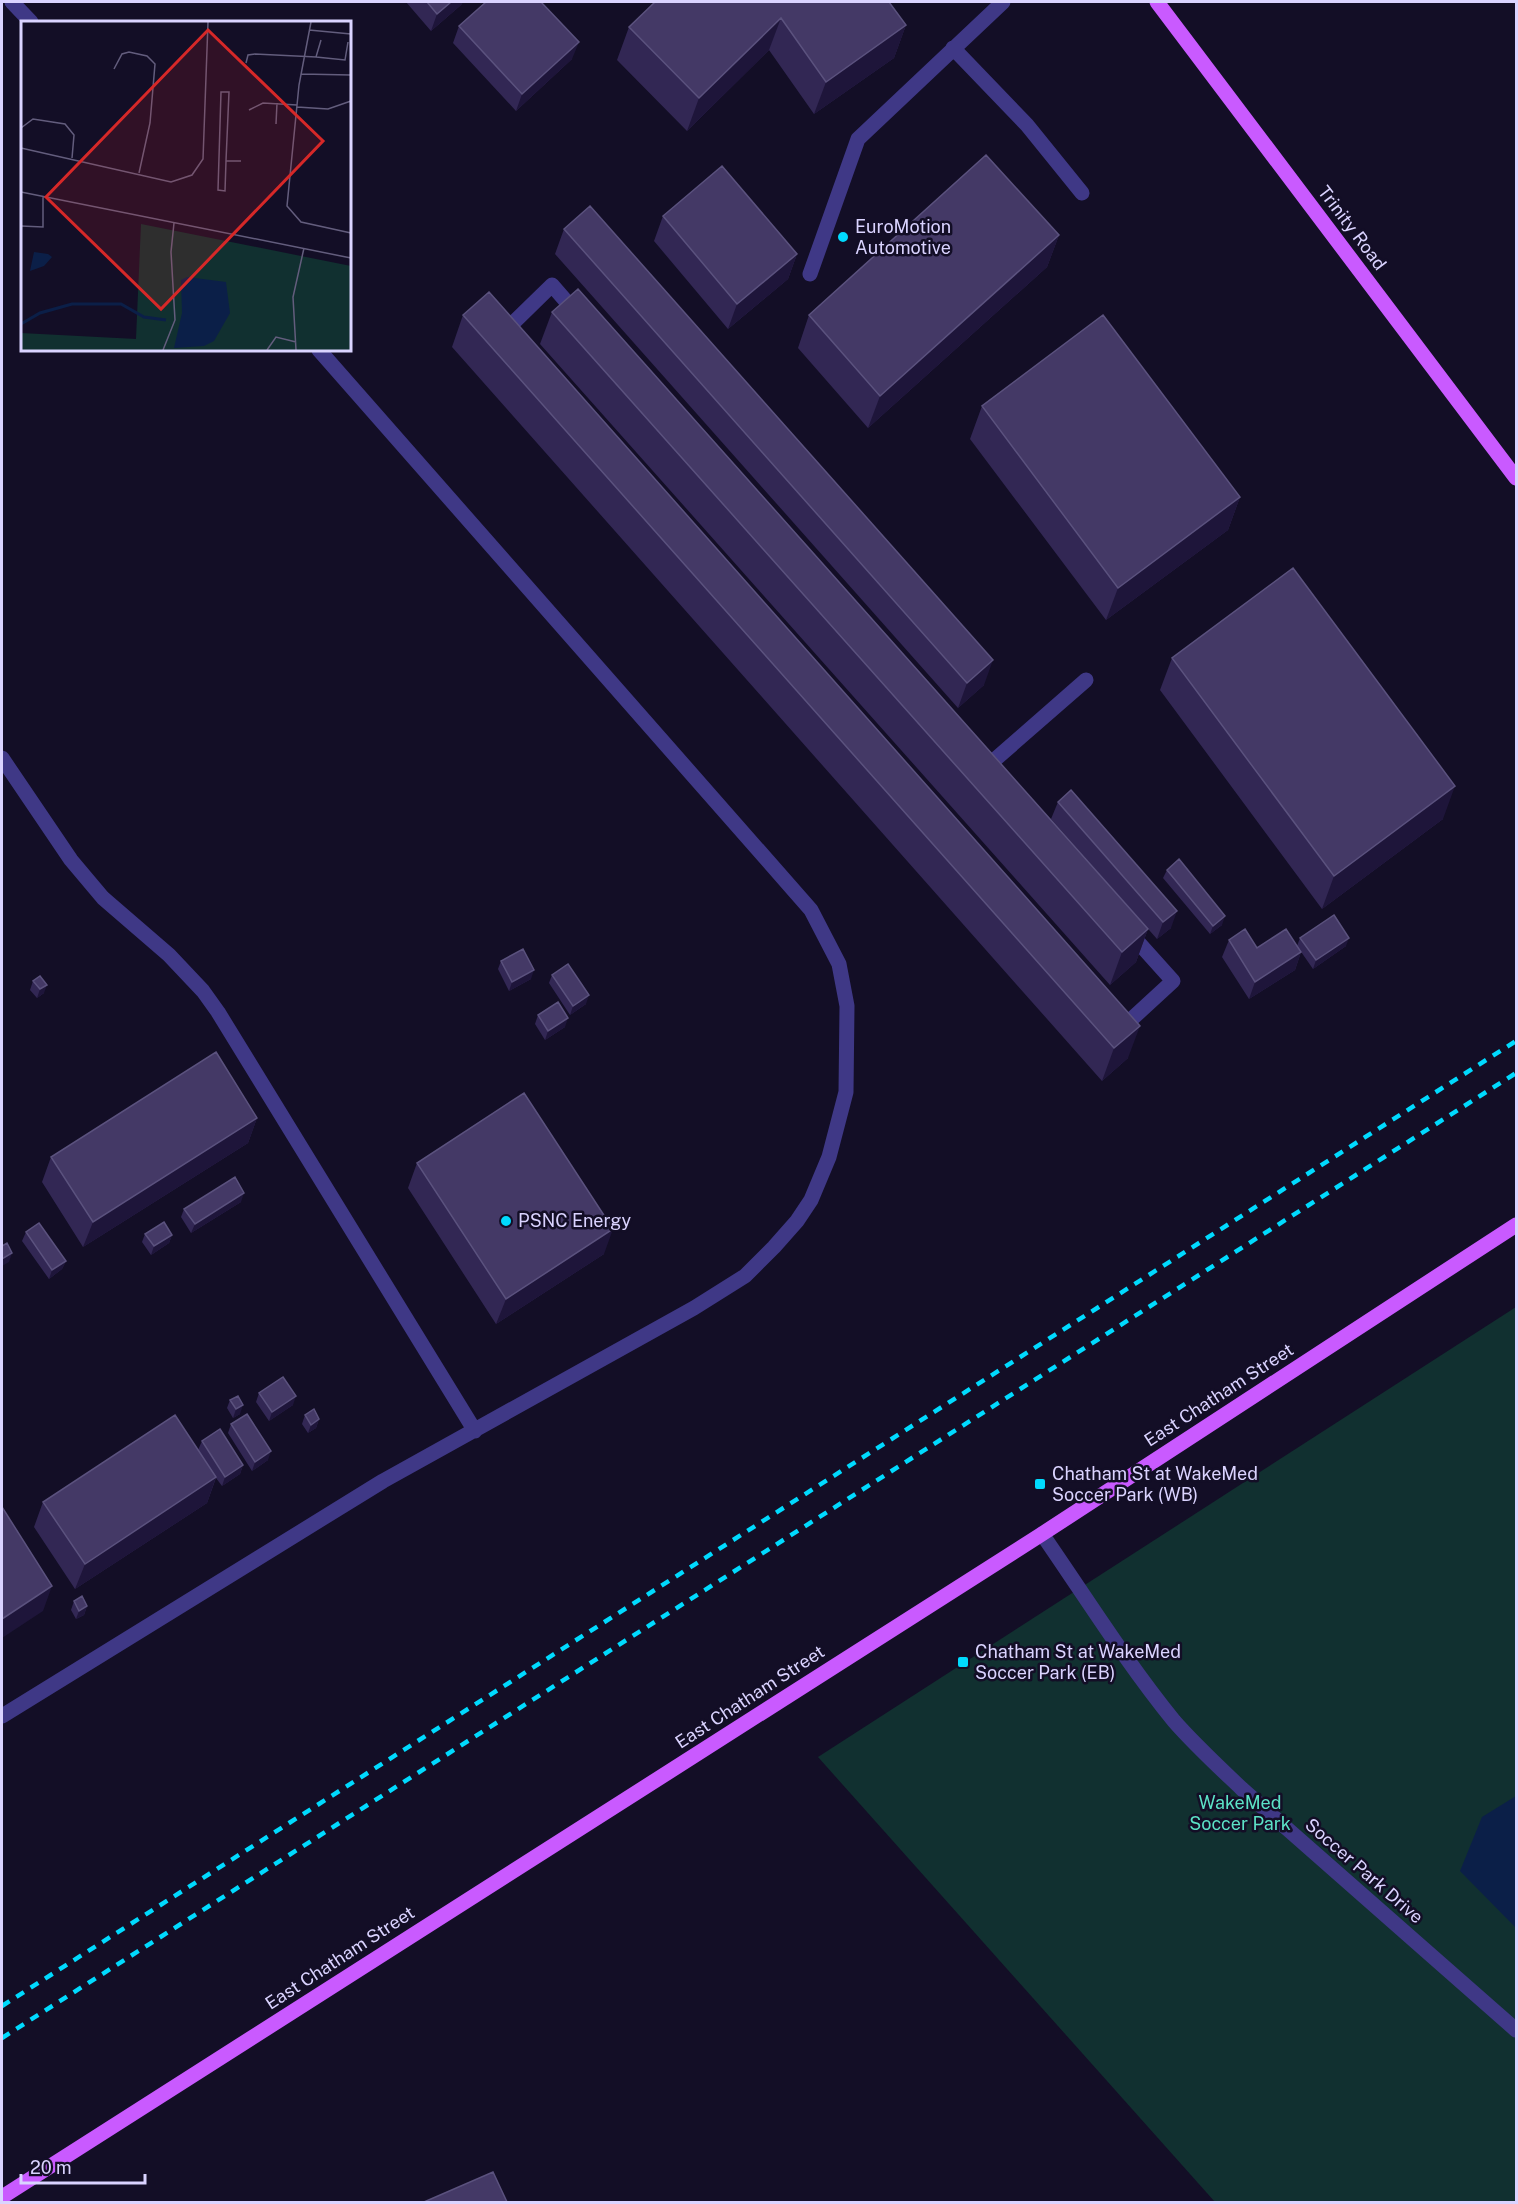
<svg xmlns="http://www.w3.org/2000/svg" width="1518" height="2204" viewBox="0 0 1518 2204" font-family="'Public Sans',sans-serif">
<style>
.green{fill:#113030}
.water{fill:#0b1f48}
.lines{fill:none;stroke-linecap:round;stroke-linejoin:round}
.minor{stroke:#3f3886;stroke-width:15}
.major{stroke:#c95aff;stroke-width:15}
.rail{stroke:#00dafe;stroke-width:4.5;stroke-dasharray:9 8;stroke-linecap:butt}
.wall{fill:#322754}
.shaded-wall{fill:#1e153a}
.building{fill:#443966;stroke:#5b527e;stroke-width:1.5}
.poi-dot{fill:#00dafe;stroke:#130e26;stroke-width:2}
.labels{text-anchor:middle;stroke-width:5;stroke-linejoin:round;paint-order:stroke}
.poi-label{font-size:18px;fill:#dad3ff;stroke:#130e26;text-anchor:start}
.street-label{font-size:18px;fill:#dad3ff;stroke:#130e26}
.park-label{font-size:18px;fill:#5ce2c6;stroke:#130e26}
.inset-river{fill:none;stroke:#0b1f48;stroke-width:3}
.inset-road{fill:none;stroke:#635d7d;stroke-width:1.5}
.view{fill:#d62828;fill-opacity:0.15;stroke:#d62828;stroke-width:3}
.inset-edge{fill:none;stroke:#dad3ff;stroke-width:3}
</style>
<rect width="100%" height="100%" fill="#130e26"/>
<path class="green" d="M1516 1307V2202H1215L818 1757Z"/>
<path class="water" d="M1516 1796V1928L1460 1871 1482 1817Z"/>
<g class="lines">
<path class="minor" d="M12 2 31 22
M953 48 1027 125 1082 193
M810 274 858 139 1003 2
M502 334 552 285 578 315
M2 758 71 860 103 898 169 955 203 991 218 1012 475 1431
M983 770 1086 680
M1118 1022 1123 1027 1173 981 1129 932
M1042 1534C1085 1596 1126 1662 1174 1721 1195 1745 1219 1767 1242 1789L1516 2030
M2 1716 383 1481 694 1308 745 1276 774 1247 797 1221 811 1200 829 1157 846 1092 847 1006 839 964 811 910 319 350"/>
<path class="major" d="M1157 2 1516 478
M2 2197 1042 1534 1516 1225"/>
<path class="rail" d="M2 2006 1516 1041
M2 2038 1516 1073"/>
</g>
<path class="wall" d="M406 2H463L461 5 431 31Z
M655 2 906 25 894 58 814 114 769 50 687 131 617 60 629 27Z
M459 26 572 59 516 111 453 43Z
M663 216 797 254 788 279 728 329 654 241Z
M564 229 984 685 958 708 555 254Z
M1059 235 1047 267 868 428 798 348 809 315Z
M552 312 1148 929 1136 962 1110 985 540 344Z
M463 315 1128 1058 1102 1081 452 347Z
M982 406 1240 497 1228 530 1106 620 970 439Z
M1172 658 1443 819 1322 909 1160 690Z
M1058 802 1171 928 1157 939 1051 819Z
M1167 870 1222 925 1210 934 1163 878Z
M1300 938 1346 946 1313 969 1297 946Z
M1229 940 1257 948 1301 952 1295 970 1249 999 1222 957Z
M501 961 531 979 509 991 498 969Z
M552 975 586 1004 570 1015 549 983Z
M33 981 44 993 37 998 30 990Z
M538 1015 565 1027 545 1040 535 1024Z
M257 1118 248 1143 83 1247 42 1182 51 1157Z
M417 1163 604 1254 496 1324 408 1188Z
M241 1202 191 1233 181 1217 184 1209Z
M26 1232 66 1261 62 1269 49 1279 22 1241Z
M145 1234 172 1235 169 1243 151 1255 142 1242Z
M259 1393 293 1405 269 1421 256 1402Z
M230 1400 240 1414 233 1418 227 1408Z
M305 1415 319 1419 316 1428 308 1433 302 1424Z
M231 1424 268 1460 252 1471 228 1433Z
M202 1441 243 1465 240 1474 222 1486 216 1478 207 1503 75 1589 34 1527 43 1502 198 1450Z
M74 1601 87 1606 84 1615 76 1619 71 1610Z"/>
<path class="shaded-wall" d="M451 2H463L461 5 431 31 437 14Z
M781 18 769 50 687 131 699 98Z
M906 25 894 58 814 114 826 82Z
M579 42 572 59 516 111 522 94Z
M1059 235 1047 267 868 428 880 396Z
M797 254 788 279 728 329 737 304Z
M1240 497 1228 530 1106 620 1118 588Z
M993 660 984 685 958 708 967 683Z
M1455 786 1443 819 1322 909 1334 876Z
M1177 911 1171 928 1157 939 1163 922Z
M1225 916 1222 925 1210 934 1213 926Z
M1148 929 1136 962 1110 985 1122 952Z
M1349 938 1346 946 1313 969 1316 960Z
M1301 952 1295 970 1249 999 1255 982Z
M534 970 531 979 509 991 512 982Z
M47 985 44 993 37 998 40 989Z
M589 995 586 1004 570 1015 573 1006Z
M568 1018 565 1027 545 1040 548 1031Z
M1140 1026 1128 1058 1102 1081 1114 1048Z
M257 1118 248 1143 83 1247 93 1222Z
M244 1193 241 1202 191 1233 195 1224Z
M613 1229 604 1254 496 1324 506 1299Z
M172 1235 169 1243 151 1255 154 1246Z
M12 1253 9 1262 2 1266V1259Z
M66 1261 62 1269 49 1279 52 1270Z
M296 1396 293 1405 269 1421 272 1412Z
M243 1405 240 1414 233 1418 236 1409Z
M319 1419 316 1428 308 1433 311 1425Z
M271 1451 268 1460 252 1471 255 1462Z
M243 1465 240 1474 222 1486 225 1477Z
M216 1477 207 1503 75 1589 85 1564Z
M52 1586 43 1611 2 1638V1619Z
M87 1606 84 1615 76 1619 79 1611Z"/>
<path class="building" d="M427 2H451L437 14Z
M486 2H541L579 42 522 94 459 26Z
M655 2H889L906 25 826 82 781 18 699 98 629 27Z
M986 155 1059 235 880 396 809 315Z
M722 166 797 254 737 304 663 216Z
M590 206 993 660 967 683 564 229Z
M578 289 1148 929 1122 952 552 312Z
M489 292 1140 1026 1114 1048 463 315Z
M1103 315 1240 497 1118 588 982 406Z
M1293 568 1455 786 1334 876 1172 658Z
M1071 790 1177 911 1163 922 1058 802Z
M1179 859 1225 916 1213 926 1167 870Z
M1334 915 1349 938 1316 960 1300 938Z
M1245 929 1257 948 1286 929 1301 952 1255 982 1229 940Z
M523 949 534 970 512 982 501 961Z
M568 964 589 995 573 1006 552 975Z
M40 976 47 985 40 989 33 981Z
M558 1002 568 1018 548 1031 538 1015Z
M216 1052 257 1118 93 1222 51 1157Z
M524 1093 613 1229 506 1299 417 1163Z
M235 1177 244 1193 195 1224 184 1209Z
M164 1222 172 1235 154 1246 145 1234Z
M39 1223 66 1261 52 1270 26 1232Z
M7 1243 12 1253 2 1259V1246Z
M283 1377 296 1396 272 1412 259 1393Z
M238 1396 243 1405 236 1409 230 1400Z
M314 1409 319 1419 311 1425 305 1415Z
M247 1414 271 1451 255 1462 231 1424Z
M175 1415 216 1477 85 1564 43 1502Z
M220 1429 243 1465 225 1477 202 1441Z
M2 1507 52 1586 2 1619Z
M82 1596 87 1606 79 1611 74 1601Z
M493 2172 507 2202H424Z"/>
<g class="poi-dot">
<circle cx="843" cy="237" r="6"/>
<circle cx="506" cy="1221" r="6"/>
<rect x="1034" y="1478" width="12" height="12" rx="3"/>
<rect x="957" y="1656" width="12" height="12" rx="3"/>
</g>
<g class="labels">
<g class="poi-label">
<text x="855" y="233">EuroMotion<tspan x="855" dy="21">Automotive</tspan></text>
<text x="518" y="1227">PSNC Energy</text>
<text x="1052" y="1480">Chatham St at WakeMed<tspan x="1052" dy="21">Soccer Park (WB)</tspan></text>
<text x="975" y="1658">Chatham St at WakeMed<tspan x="975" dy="21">Soccer Park (EB)</tspan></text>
</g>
<g class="street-label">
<text transform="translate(1352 228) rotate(53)" y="6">Trinity Road</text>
<text transform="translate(1219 1395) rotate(-33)" y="6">East Chatham Street</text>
<text transform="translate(750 1697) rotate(-33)" y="6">East Chatham Street</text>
<text transform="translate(1364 1871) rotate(41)" y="6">Soccer Park Drive</text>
<text transform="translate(340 1958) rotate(-33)" y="6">East Chatham Street</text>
</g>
<g class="park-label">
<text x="1240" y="1809">WakeMed<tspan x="1240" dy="21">Soccer Park</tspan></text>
</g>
</g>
<g transform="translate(21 21)">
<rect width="330" height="330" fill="#130e26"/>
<path d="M120 203 330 245V329H0V312L115 318Z" fill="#113030"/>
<path d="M13 231 27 233 31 236 23 245 9 250ZM166 256 205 261 209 292 193 320 183 325 153 327 161 292 160 259Z" fill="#0b1f48"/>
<path class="inset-river" d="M0 303 19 292 51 283H100L123 296 145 299"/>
<path class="inset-road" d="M290 1 278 64 266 185 280 201 330 212M288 9 330 13M295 36 324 39 327 21M225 42 227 34 234 33 295 36 300 19M93 48 101 33 108 31 126 35 134 43 129 102 118 152M280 53 330 54M276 86 307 88 330 80M228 89 242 82 276 84M255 103 256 82M0 107 12 98 44 103 53 114 51 137M0 127 150 161 171 154 182 138 187 1M205 140 204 170 197 169 200 71H208L205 140H220M0 171 330 237M0 205 22 206V175M142 329 154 299 150 231 153 202M246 329 255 316 275 321M275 329 272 276 283 227"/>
<path class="view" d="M187 9 302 120 140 288 25 176Z"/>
<rect width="330" height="330" class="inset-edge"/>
</g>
<rect width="1518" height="2204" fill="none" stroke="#dad3ff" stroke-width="6"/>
<path d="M21 2174v9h124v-9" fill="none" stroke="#dad3ff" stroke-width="3"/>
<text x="30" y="2174" font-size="18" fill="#dad3ff" stroke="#130e26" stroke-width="4.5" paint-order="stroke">20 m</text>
</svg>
